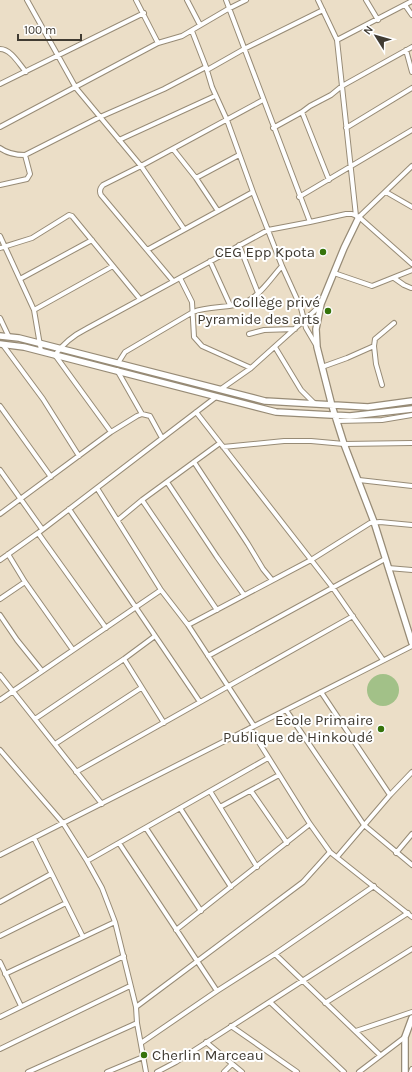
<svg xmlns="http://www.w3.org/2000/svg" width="412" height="1072" viewBox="0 0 412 1072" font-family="Karla,sans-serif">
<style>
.green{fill:#a2c188}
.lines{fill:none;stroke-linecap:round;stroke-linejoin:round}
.street-casing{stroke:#978b76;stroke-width:6}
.secondary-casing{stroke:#978b76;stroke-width:8}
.street{stroke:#fff;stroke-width:4}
.secondary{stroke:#fff;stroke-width:5.5}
.poi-dot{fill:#36740b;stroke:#fff;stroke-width:1.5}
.labels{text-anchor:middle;stroke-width:4;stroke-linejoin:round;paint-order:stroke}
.poi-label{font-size:15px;fill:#403b32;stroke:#fff;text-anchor:end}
</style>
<rect width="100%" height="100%" fill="#ebdec7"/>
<path class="green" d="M367 690a16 16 0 1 1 32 0a16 16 0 1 1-32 0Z"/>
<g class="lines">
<defs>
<path id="street" d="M27 0 76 88 141 166 184 229
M136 0 158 43
M187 0 200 25
M226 0 310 222
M318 0 337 40 356 216
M366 0 378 20
M405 5 412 15
M192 31 206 67 212 87 227 120 253 192 282 266 301 308 306 328 316 345
M337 40 412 1
M0 49C11 49 19 64 26 72
M406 50 412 72
M207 70 244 49 323 10
M0 84 144 13
M302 112 329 180
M0 127 158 43 182 36 228 9 246 0
M273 128 302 112 310 106 331 95 342 86 412 47
M346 128 412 88
M119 140 215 96
M0 148C8 154 16 155 25 155L100 117 164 89 206 67
M173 149 196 178 218 211
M196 178 239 155
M0 185 27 179 30 174 25 155
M386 192 412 207
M299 197 412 130
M359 217 412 166
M0 236 34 310 41 351
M239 245 258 293
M0 248 32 238 69 215 72 216 113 266
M147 250 253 192
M210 261 230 305
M334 273 372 286 412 270
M180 278 192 302 194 337 202 346 251 368
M394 278 404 285 411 288
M20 279 92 240
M173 281 101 195C99 191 100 188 103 185L141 166 263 100
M34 310 113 266 140 299
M0 318 9 337
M249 334 264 330 295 329
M3 345 43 399 79 456
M374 346 375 339 394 323
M275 347 301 390 315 404
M118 363 125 352 193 312C210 305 233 309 248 301 261 294 272 277 282 266
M322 367 347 358 374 346 376 364 382 385
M117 370 142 414
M221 389 251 368 320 306
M0 406 51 477
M196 412 333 588 383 660
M337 421 382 420 412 415
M111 432 55 355C63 344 74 335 86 329L268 230 310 222 346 214H352L359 217 412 264
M223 447 284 441H311L344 444 412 443
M194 462 248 544 263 569 272 580
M0 470 42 529
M359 480 412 486
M167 482 217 557 244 595
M97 488 161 590 188 625 254 726
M142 500 217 610
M69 509 200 702
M0 514 111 432 137 416 142 414 150 416 162 438
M118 520 142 500 220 443
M38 533 106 628
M8 554 25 582 73 650
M0 560 38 533 216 397
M388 568 412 570
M0 599 25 582
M0 615 17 640 42 671
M188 625 311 560 370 523 380 522 412 525
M208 656 385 559
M124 659 164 723
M0 675 102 804
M321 692 390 795
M0 700 161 590
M286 710 364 825 412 865
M35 719 124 659 155 636
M250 728 310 824 330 852 412 917
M55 744 141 688
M0 750 63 823 87 861 102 888 115 922 136 1007 137 1023 146 1072
M76 772 353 616
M210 791 257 867
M251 791 287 843
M220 807 279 775
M180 808 231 887
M146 828 201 911
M34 838 83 937
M119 843 217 991
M396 853 412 834
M0 855 412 646
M337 857 390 795 412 772
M87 861 268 758
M0 902 51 874
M176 930 310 824
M0 936 66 903
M275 954 380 1055
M0 962 21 1006
M5 974 115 922
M270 1002 344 1072
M325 1003 412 949
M136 1007 303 882 330 852
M0 1017 124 956
M231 1026 297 1072
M356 1031 412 1012
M206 1042 242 1072
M141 1043 217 991 275 954 374 886
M0 1049 130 986
M28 1072 137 1023
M107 1072 143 1057
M157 1072 176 1062 408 913
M224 1072 232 1064
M359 1072 405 1037
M411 1072 412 1069"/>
<path id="secondary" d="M359 217 344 248 321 304 316 329 317 347 332 406 344 444 374 522 412 643
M0 336 19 338 265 401 368 407 412 401
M0 344 24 347 276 412 350 416 412 409
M405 1072V1037L412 1018"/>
</defs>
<use href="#street" class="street-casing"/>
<use href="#secondary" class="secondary-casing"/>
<use href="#street" class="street"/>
<use href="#secondary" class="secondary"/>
</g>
<g class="poi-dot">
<circle cx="323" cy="252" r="4"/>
<circle cx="328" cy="311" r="4"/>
<circle cx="381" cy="729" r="4"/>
<circle cx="144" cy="1055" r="4"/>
</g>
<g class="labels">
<g class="poi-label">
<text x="315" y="257">CEG Epp Kpota</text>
<text x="320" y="307">Collège privé<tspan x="320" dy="17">Pyramide des arts</tspan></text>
<text x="373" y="725">Ecole Primaire<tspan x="373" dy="17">Publique de Hinkoudé</tspan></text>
<text x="152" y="1060" text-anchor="start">Cherlin Marceau</text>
</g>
</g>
<g transform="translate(376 36) rotate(307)" stroke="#ffffff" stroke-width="3" paint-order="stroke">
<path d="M0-3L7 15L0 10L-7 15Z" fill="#403b32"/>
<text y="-6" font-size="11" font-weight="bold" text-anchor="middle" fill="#403b32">N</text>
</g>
<path d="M18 34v6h63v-6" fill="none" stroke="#403b32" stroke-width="2"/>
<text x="24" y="34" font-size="12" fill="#403b32" stroke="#ffffff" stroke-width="3" paint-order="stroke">100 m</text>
</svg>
